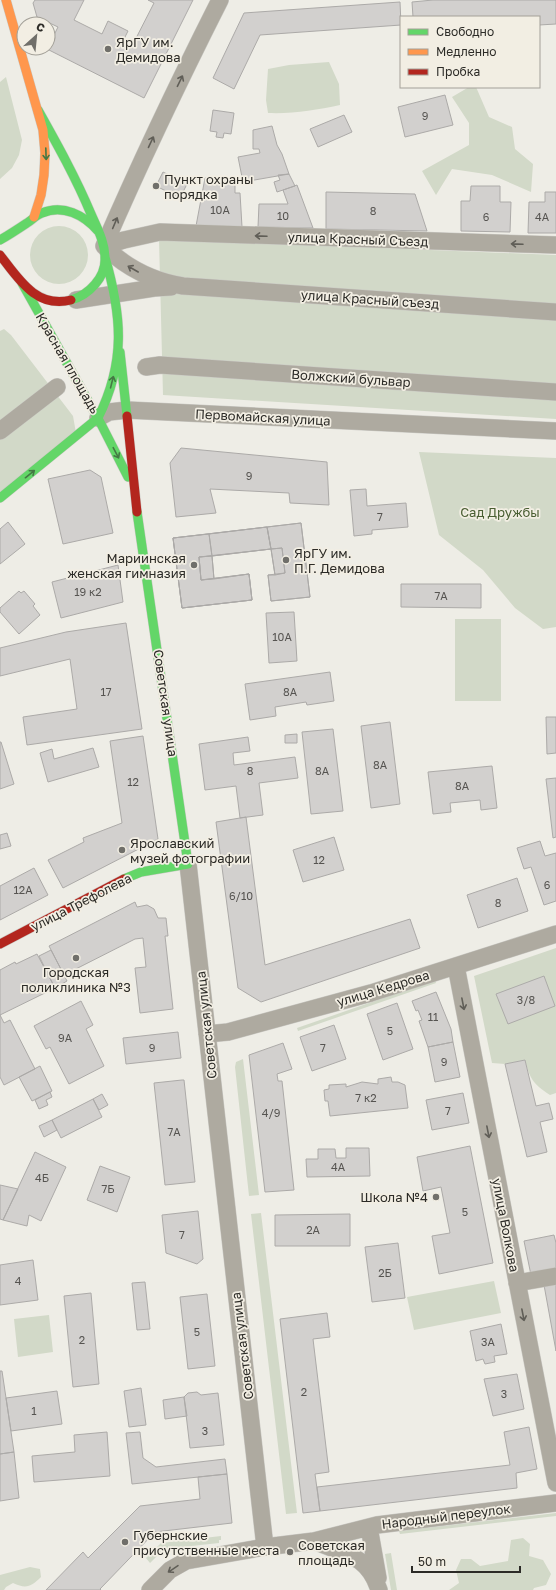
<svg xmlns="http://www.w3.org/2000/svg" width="556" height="1590" viewBox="0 0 556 1590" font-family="'Golos Text',sans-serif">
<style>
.green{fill:#d2d9c8}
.building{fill:#d2d0ce;stroke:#acaaa8}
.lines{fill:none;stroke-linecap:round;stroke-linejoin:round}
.street-casing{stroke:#cac9c4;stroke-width:18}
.fast-casing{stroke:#cac9c4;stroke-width:10}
.slow-casing{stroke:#cac9c4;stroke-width:10}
.jam-casing{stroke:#cac9c4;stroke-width:10}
.street{stroke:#aeaaa0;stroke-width:17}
.fast{stroke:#63d668;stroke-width:9}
.slow{stroke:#ff974d;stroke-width:9}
.jam{stroke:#b3261e;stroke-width:9}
.oneway{stroke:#605e57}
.oneway2{stroke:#457844}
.poi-dot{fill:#706f6a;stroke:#f2eee3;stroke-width:1.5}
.labels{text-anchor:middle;stroke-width:3.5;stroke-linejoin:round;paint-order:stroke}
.number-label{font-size:11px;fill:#565451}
.poi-label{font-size:13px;fill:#2c2b27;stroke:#f2eee3;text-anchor:start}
.street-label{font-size:13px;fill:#2c2b27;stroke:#f2eee3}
.park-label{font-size:13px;fill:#495e32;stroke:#f2eee3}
</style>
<rect width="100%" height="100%" fill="#eeede6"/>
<path class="green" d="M329 62 339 84 340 105C316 110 293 114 268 113L266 100 268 69 289 65Z
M6 77 22 140 19 155 12 168 0 179V82Z
M469 87H476L489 117 512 127 515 149 533 164 531 192 492 175 452 169 436 195 422 171 469 145V123L452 97Z
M30 255a29 29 0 1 1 58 0a29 29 0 1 1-58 0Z
M159 239 556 255V419L163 395Z
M4 329 11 335 73 416 76 433 0 494V331Z
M419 452 556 458V627L543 629 515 608 483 570 439 535Z
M455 619H501V701H455Z
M556 948V1093L550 1095C533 1084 530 1079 525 1060L505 1064 492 1063 474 976Z
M435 980 436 983 298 1031 297 1028Z
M243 1059 259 1195 249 1196 235 1067 236 1062Z
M261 1213 297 1513 286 1514 251 1214Z
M494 1281 501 1313 414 1330 407 1297Z
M49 1315 53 1352 18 1357 14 1319Z
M556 1513V1516L400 1534 399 1531Z
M221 1536V1540H219V1543L164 1549 150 1563 146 1558 161 1543Z
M523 1538 530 1544 529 1556 543 1560 551 1574 546 1585 534 1588 533 1590H449L459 1583 456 1570 461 1559H471L480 1566 508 1561 511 1540Z
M391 1553 397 1590H391L385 1554Z
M30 1567 40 1569 41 1577C31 1587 26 1589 13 1583L6 1587 4 1590H0V1575Z"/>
<path class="building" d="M35 0H84L74 20 102 34 108 21 128 31 122 43 131 48 154 3 148 0H193L144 98 47 49 58 27 37 17 33 3Z
M433 0H556V24L539 25V17H413L412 2Z
M400 2 401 25 260 35 234 89 213 78 244 13Z
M445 95 453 125 405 137 398 107Z
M213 110 234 113 231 134 224 133 223 138 216 137 217 132 210 131Z
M344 115 352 132 318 147 310 129Z
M272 126 277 145 282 154 289 174 243 182 238 157 260 153 259 149H253V130Z
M163 172 187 184 180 198 156 186Z
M289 174 295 186 277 192 274 182 280 180 278 175Z
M205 178 235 179V193H240L242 227 196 226Z
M297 185 313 228 258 227 259 204H288L283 190Z
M471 186H500V202H511L510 232 461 231V201H470Z
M326 192 415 194 427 231 326 229Z
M545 192H556V233H528L529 202H545Z
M181 448 327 462 329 505 290 503 289 493 210 489 216 513 176 517 170 463Z
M90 470 101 477 113 533 63 544 48 479Z
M366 489 367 506 406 503 408 527 372 530V534L354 536 350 490Z
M8 522 25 544 0 564V529Z
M301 523 310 597 271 601 268 575 285 573 282 548 271 549 267 527Z
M301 523 310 597 271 601 268 575H275L271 549 212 556 214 579 249 574 252 600 182 608 173 538Z
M267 527 271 549 199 557 201 580 249 574 252 600 182 608 173 538Z
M267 527 271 549 212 556 209 534Z
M209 534 212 556 199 557 201 580 249 574 252 600 182 608 173 538Z
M282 548 285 573 275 575 271 549Z
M212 556 214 579 201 580 199 557Z
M118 565 123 602 61 618 52 582Z
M401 584H481V608L401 607Z
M19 591 21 593 24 591 35 604 33 606 40 615 19 634 0 612V608Z
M294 612 297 661 269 663 266 613Z
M126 623 142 729 27 745 23 717 77 709 70 659 0 676V648L66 632Z
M330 672 334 701 307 705 306 702 275 707 276 716 250 720 245 684Z
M546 717H556V753L547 754Z
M390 722 400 804 371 808 361 726Z
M333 729 343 811 311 814 302 732Z
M297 734V743H285V735Z
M143 736 158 839 63 888 48 860 84 842 83 838 122 823 110 741Z
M248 737 250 751 233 753 234 765 295 757 298 778 259 783 263 815 240 818 236 786 205 790 199 744Z
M0 742H1L14 784 0 789Z
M93 748 99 767 48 782 40 753 52 749 54 759Z
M492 766 497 808 481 810 480 800 450 803 451 812 433 814 428 772Z
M556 778V837L553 838 546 779Z
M246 817 265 965 410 919 420 948 261 1002 238 988 216 822Z
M7 833 11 846 0 849V835Z
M334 837 344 870 303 882 293 850Z
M540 841 545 856 556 853V901L544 905 531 867 524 869 517 848Z
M34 868 48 895 0 920V886Z
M517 878 528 911 478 928 467 895Z
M135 902 137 907 147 905 154 909 158 918H166L168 936H165L173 1009 140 1013 135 968 146 967 143 938 135 939 64 975 49 946Z
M51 950 67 981 55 988 39 956Z
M37 954 55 988 0 1015 4 1023 10 1020 35 1069 4 1085 0 1077V970L15 962 16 964Z
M544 976 555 1006 508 1024 496 994Z
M436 992 451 1029 453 1042 428 1047 419 1021 422 1020 418 1010 416 1011 412 1001Z
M81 1001 93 1025 86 1029 104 1066 69 1084 50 1047 46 1049 34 1026Z
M397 1003 413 1049 383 1060 367 1014Z
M334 1025 346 1059 312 1071 300 1037Z
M178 1032 181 1058 126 1064 123 1038Z
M453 1042 460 1077 435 1082 428 1047Z
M283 1043 292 1069 277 1074 278 1081H282L294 1190 265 1192 249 1055Z
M525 1060 536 1106 549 1103 553 1119 540 1122 547 1152 527 1157 505 1064Z
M40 1066 52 1091 32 1101 19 1077Z
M391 1077 392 1082H398L405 1085 408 1108 330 1116 328 1101H325L324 1090 329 1089V1085L346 1084V1087L362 1082 378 1084V1079Z
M182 1080H184L195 1182 165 1185 154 1083Z
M50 1092 52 1097 46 1100 48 1105 39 1109 35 1100Z
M463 1093 469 1123 432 1130 426 1100Z
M102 1094 108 1105 99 1110 93 1099Z
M93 1099 102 1117 61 1138 52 1120Z
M52 1120 57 1130 44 1137 39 1126Z
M470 1146 493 1263 439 1274 432 1236 450 1233 441 1187 423 1191 417 1157Z
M346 1148H369L370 1176 307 1177 306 1159H318V1149H335L336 1158H346Z
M35 1152 66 1167 41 1221 29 1215 27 1226 3 1220Z
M100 1166 130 1177 117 1212 87 1200Z
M0 1185 18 1189 3 1220 0 1219Z
M198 1211 203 1259 197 1264 166 1253 162 1215Z
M350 1214V1246H275V1215Z
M554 1235 556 1243V1270L531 1275 524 1241Z
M398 1243 405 1298 372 1302 365 1247Z
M33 1260 38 1300 0 1305V1265Z
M145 1282 150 1329 137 1330 132 1283Z
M556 1282V1351L544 1285Z
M91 1293 99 1384 73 1387 64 1296Z
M207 1294 215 1366 188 1369 180 1297Z
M327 1313 330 1337 313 1339 329 1472 315 1474 320 1511 303 1513 280 1319Z
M501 1324 507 1354 494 1356 495 1362 485 1364 483 1359 476 1361 470 1331Z
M0 1371H2L14 1452 0 1454Z
M517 1374 524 1409 493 1416 484 1379Z
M141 1388 146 1425 129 1427 124 1391Z
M57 1391 62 1424 11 1431 6 1398Z
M197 1392 201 1395 218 1393 224 1445 190 1448 184 1397 188 1393Z
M184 1397 187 1416 165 1419 163 1400Z
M529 1427 537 1469 516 1473 517 1488 320 1511 317 1487 510 1465 504 1432Z
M107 1432 110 1476 34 1482 32 1456 75 1452 74 1435Z
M140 1432 143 1458 156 1467 225 1459 227 1474 132 1484 126 1433Z
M14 1452 19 1498 0 1501V1454Z
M227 1474 232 1523 155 1532 100 1589 101 1590H46L83 1552 88 1558 140 1506 200 1499 198 1477Z"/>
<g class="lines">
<defs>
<path id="street" d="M104 246C126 268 153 281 183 286L556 312
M104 246 124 240 160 232 556 245
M104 246C140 163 179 81 220 0
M76 300 154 288 171 287
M146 367 160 365 556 392
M98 418 109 412 127 410 556 431
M0 431 57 387
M188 864 265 1547
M456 966 556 1483
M207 1034 228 1032 371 993 556 934
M517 1283 556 1276
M369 1527 378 1578
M314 1541C343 1554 368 1554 379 1590
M150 1590 170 1570 186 1561 265 1547 314 1541 377 1525 556 1503"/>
<path id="fast" d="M38 110C57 144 76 178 91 214 97 228 105 242 105 258 106 277 89 295 71 300
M0 240C9 235 18 229 27 223 32 220 36 215 42 213 63 204 84 215 98 231
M22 283 101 424 128 477
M120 352 127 416
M0 498 98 418C126 362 122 316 105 257
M124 879 141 872 188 864 137 512"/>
<path id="slow" d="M6 0 43 130 45 153 44 175 41 195 34 217"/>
<path id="jam" d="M0 255C18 278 36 309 71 300
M127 416 137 512
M0 944 124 879"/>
</defs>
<use href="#street" class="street-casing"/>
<use href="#fast" class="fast-casing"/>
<use href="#slow" class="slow-casing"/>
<use href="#jam" class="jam-casing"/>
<use href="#street" class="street"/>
<use href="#fast" class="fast"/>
<use href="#slow" class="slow"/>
<use href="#jam" class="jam"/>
</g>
<defs><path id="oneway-shaft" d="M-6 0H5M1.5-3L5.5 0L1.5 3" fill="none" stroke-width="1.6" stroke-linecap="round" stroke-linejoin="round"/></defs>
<g class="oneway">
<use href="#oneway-shaft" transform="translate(180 81) rotate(-64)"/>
<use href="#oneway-shaft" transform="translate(151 142) rotate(-65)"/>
<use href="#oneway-shaft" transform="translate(115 223) rotate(-67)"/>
<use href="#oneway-shaft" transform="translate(261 236) rotate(-178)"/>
<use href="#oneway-shaft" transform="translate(517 244) rotate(-178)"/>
<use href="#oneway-shaft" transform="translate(133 269) rotate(-150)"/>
<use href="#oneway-shaft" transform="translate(463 1004) rotate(79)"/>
<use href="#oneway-shaft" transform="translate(488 1132) rotate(79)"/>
<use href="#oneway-shaft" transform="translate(523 1315) rotate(79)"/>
<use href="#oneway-shaft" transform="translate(173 1569) rotate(146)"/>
</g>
<g class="oneway2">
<use href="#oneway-shaft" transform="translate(46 154) rotate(88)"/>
<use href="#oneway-shaft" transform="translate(112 382) rotate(-76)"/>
<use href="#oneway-shaft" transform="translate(116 453) rotate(62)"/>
<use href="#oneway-shaft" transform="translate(30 474) rotate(-39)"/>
</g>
<g class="poi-dot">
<circle cx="108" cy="49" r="4"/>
<circle cx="156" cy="186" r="4"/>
<circle cx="286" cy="560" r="4"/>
<circle cx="194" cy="565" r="4"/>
<circle cx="122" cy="850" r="4"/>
<circle cx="76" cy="958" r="4"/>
<circle cx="436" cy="1197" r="4"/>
<circle cx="125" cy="1542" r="4"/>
<circle cx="290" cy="1552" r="4"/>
</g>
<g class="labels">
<g class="number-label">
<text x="425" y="120">9</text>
<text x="220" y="214">10А</text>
<text x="373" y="215">8</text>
<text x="283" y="220">10</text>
<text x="486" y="221">6</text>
<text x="542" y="221">4А</text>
<text x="249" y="480">9</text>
<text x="380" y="521">7</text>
<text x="88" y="596">19 к2</text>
<text x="441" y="600">7А</text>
<text x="282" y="641">10А</text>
<text x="106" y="696">17</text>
<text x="290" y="696">8А</text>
<text x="380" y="769">8А</text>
<text x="250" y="775">8</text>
<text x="322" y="775">8А</text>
<text x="133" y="786">12</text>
<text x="462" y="790">8А</text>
<text x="319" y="864">12</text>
<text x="547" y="889">6</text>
<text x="23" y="894">12А</text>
<text x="241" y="900">6/10</text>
<text x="498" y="907">8</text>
<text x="526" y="1004">3/8</text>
<text x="433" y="1021">11</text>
<text x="390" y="1035">5</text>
<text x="65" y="1042">9А</text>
<text x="152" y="1052">9</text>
<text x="323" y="1052">7</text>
<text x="444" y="1066">9</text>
<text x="366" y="1102">7 к2</text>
<text x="448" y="1115">7</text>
<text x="271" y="1117">4/9</text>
<text x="174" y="1136">7А</text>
<text x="338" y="1171">4А</text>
<text x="42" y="1182">4Б</text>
<text x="108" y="1193">7Б</text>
<text x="465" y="1216">5</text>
<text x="313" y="1234">2А</text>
<text x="182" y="1239">7</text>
<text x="385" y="1277">2Б</text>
<text x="18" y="1285">4</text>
<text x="197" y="1336">5</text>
<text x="82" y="1344">2</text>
<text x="488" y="1346">3А</text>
<text x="304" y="1396">2</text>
<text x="504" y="1398">3</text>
<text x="34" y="1415">1</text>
<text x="205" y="1435">3</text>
</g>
<g class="poi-label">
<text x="116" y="47">ЯрГУ им.<tspan x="116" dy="15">Демидова</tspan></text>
<text x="164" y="184">Пункт охраны<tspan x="164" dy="15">порядка</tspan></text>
<text x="294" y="558">ЯрГУ им.<tspan x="294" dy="15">П.Г. Демидова</tspan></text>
<text x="186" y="563" text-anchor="end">Мариинская<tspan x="186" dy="15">женская гимназия</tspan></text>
<text x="130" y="848">Ярославский<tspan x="130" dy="15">музей фотографии</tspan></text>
<text x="76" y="977" text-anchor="middle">Городская<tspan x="76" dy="15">поликлиника №3</tspan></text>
<text x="428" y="1202" text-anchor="end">Школа №4</text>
<text x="133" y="1540">Губернские<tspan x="133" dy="15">присутственные места</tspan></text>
<text x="298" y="1550">Советская<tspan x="298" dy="15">площадь</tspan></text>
</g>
<g class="street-label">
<text transform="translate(358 239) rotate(2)" y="5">улица Красный Съезд</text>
<text transform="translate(370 299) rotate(4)" y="5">улица Красный съезд</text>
<text transform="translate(68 363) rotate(60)" y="5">Красная площадь</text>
<text transform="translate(351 378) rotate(4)" y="5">Волжский бульвар</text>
<text transform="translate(263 417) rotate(3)" y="5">Первомайская улица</text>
<text transform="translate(166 703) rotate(82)" y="5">Советская улица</text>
<text transform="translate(81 902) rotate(-27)" y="5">улица Трефолева</text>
<text transform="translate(383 988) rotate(-17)" y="5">улица Кедрова</text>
<text transform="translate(206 1025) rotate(-96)" y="5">Советская улица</text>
<text transform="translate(506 1225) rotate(79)" y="5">улица Волкова</text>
<text transform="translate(242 1346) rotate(-97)" y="5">Советская улица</text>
<text transform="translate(446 1516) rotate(-7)" y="5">Народный переулок</text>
</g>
<g class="park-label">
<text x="500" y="517">Сад Дружбы</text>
</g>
</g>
<rect x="400" y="16" width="140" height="72" fill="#f2eee3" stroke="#a3a098"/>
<rect x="408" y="29" width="20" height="6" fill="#63d668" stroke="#a3a098"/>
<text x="436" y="36" font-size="12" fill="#2c2b27">Свободно</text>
<rect x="408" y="49" width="20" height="6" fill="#ff974d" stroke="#a3a098"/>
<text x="436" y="56" font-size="12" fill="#2c2b27">Медленно</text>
<rect x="408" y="69" width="20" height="6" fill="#b3261e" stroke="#a3a098"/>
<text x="436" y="76" font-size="12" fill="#2c2b27">Пробка</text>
<g transform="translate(36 36) rotate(27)"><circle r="19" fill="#f2eee3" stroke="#a3a098"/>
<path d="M0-3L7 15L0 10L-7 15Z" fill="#706f6a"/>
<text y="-6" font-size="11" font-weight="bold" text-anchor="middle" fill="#2c2b27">С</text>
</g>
<path d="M412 1566v6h108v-6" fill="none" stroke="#2c2b27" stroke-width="2"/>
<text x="418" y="1566" font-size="12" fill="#2c2b27" stroke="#f2eee3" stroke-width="3" paint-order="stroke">50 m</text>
</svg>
